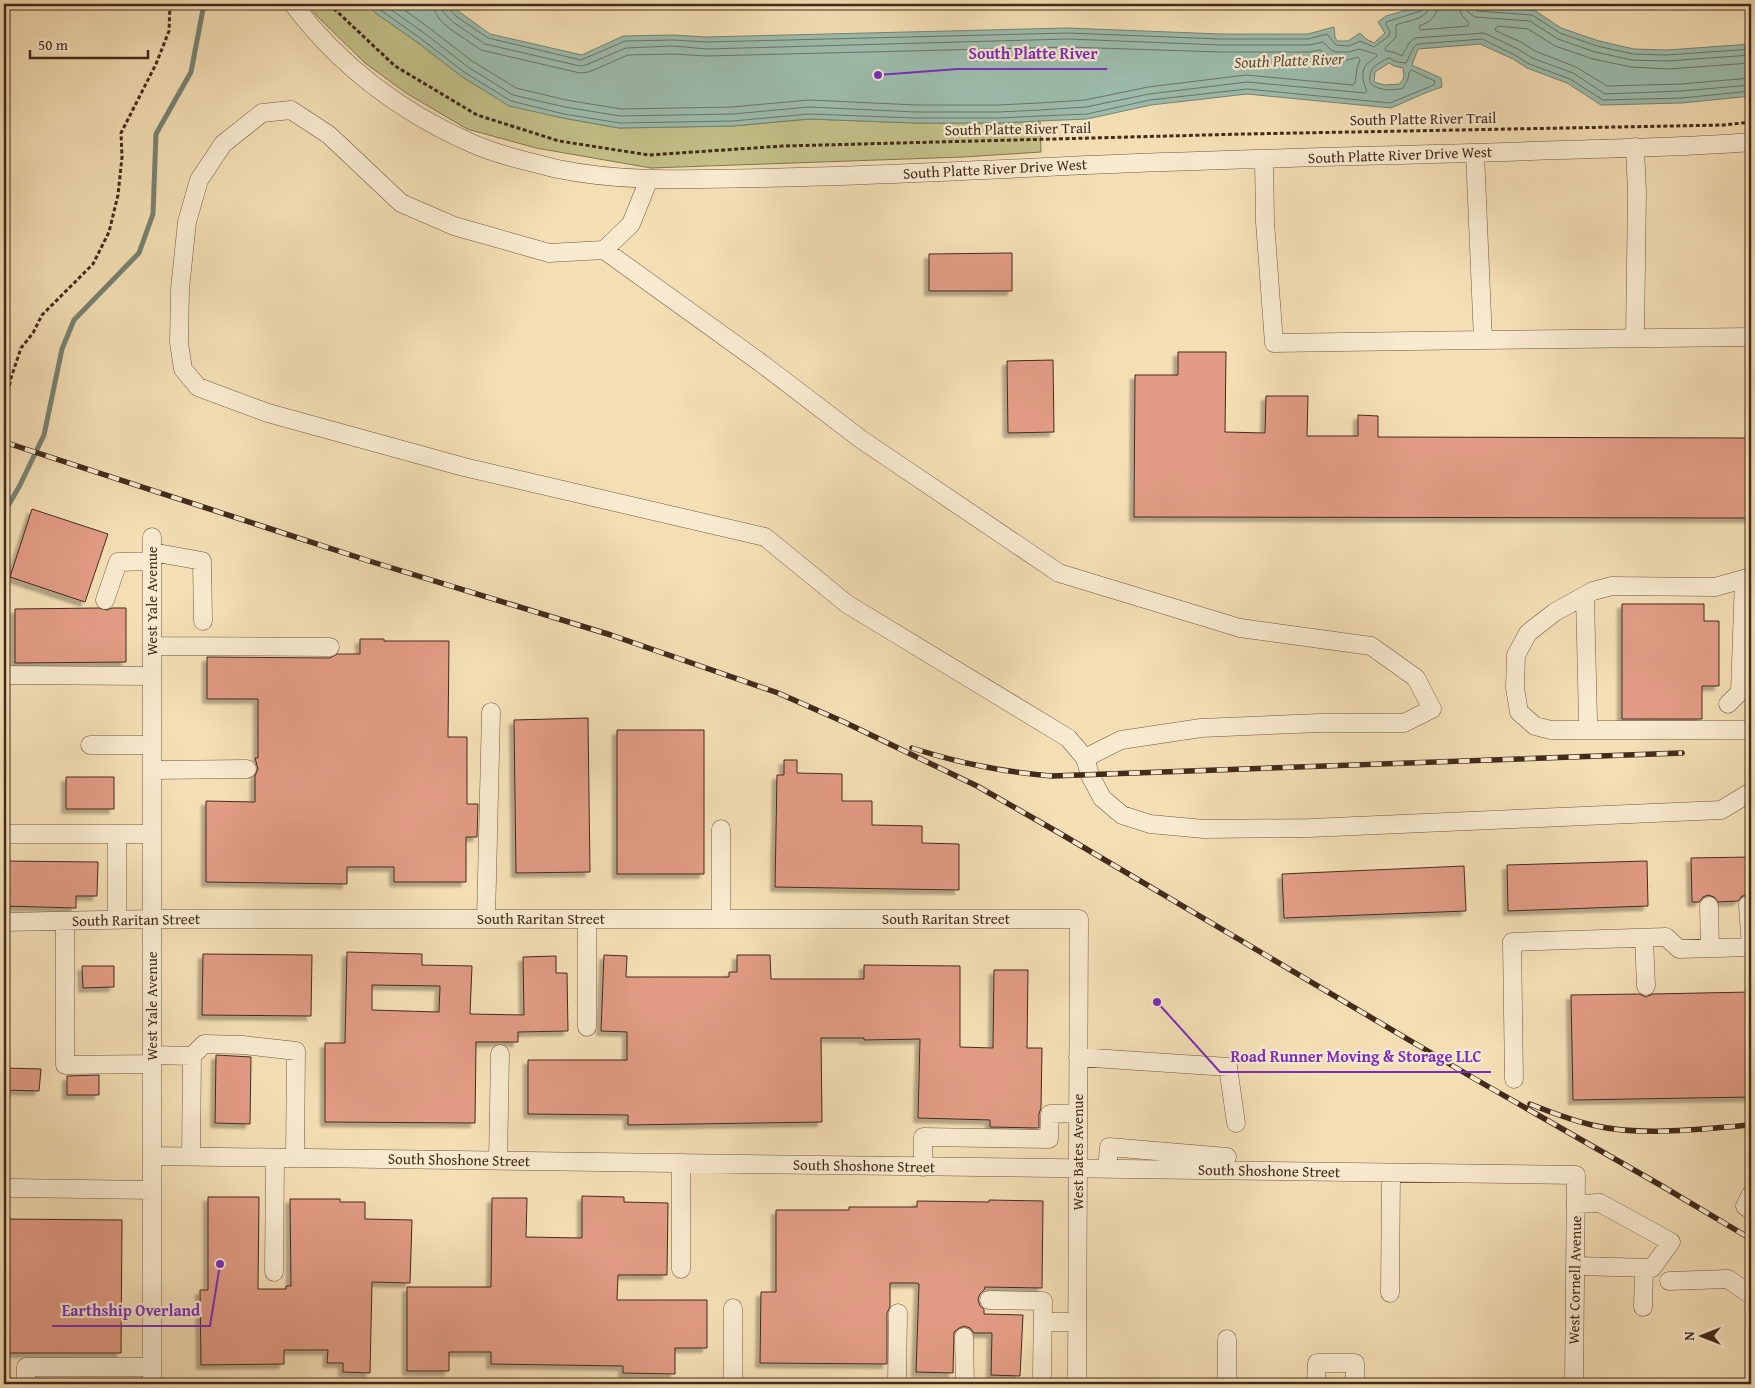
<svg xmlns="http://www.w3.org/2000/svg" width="1755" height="1388" viewBox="0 0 1755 1388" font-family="'Gentium Book Plus',serif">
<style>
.green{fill:#c3c088;stroke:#827652}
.water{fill:#9cbdae;stroke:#788374;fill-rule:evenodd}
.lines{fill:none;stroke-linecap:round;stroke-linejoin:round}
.shore{stroke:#6f7465;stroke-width:1}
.stream{stroke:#788374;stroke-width:5}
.building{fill:#e29c85;stroke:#422b1c;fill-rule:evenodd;filter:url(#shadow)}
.minor-casing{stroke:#6e5842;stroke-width:19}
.path{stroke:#422b1c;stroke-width:3;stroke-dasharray:4 2.5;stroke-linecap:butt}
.minor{stroke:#f8eacf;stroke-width:18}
.rail-casing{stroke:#422b1c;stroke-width:5.5}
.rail{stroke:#f8eacf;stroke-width:4;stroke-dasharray:11;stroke-linecap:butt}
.labels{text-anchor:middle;stroke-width:4.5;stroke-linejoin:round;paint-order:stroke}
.street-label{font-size:15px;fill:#422b1c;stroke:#f8eacf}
.water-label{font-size:16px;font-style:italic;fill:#585040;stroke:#f8eacf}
.leader{fill:none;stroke:#7b2cbf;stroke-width:2}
.callout-dot{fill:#7b2cbf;stroke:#f8eacf;stroke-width:2}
.callout-label{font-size:16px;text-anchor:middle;font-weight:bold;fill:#7b2cbf;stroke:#f8eacf;stroke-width:4.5;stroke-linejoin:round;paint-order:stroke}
</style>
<defs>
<filter id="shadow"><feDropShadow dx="-4.5" dy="4.5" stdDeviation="1" flood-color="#0004"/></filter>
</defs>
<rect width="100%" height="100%" fill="#f4dfb5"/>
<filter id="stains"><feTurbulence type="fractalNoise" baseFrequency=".004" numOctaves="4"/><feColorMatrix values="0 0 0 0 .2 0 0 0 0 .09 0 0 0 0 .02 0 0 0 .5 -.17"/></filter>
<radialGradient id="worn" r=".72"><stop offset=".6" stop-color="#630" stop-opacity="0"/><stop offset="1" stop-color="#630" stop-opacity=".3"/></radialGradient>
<path class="green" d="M307 4H370L374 12 417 42 461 76 509 105 563 118 619 128 733 126 809 119 915 123H999L1040 121 1041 152 963 157 651 168 536 148 467 129 406 93 365 63 318 17Z"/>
<path class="water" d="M370 4H450L461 13 490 34 582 55 623 36 673 35 707 37 1068 28 1220 34H1308L1334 27 1335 37 1337 41H1348L1360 33 1366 39 1374 43 1385 33 1378 22 1386 16 1421 6 1452 4 1534 10 1561 28 1599 41 1634 49 1667 50 1751 44V96L1682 103 1601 105 1567 83 1527 68 1513 59 1480 44 1418 49 1412 65 1441 78 1442 87 1425 93 1391 108 1247 94 1151 105 1087 119 1040 121 999 123H915L809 119 733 126 619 128 563 118 509 106 461 76 417 42 374 12ZM1389 63 1394 66 1403 68 1404 77 1400 84 1385 85 1374 82 1375 72Z"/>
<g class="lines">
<path class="shore" d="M376 4 379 9 420 38 464 72 511 101 564 114 620 123 733 121 809 114 915 118H999L1040 116 1087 114 1150 100 1247 89 1390 103 1434 85 1435 81 1411 70 1409 72 1408 79 1403 88C1393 91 1378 91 1370 83 1368 68 1376 64 1389 58L1397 62 1406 63 1414 47 1418 44 1482 39 1515 55 1529 64 1570 79 1603 100 1682 98 1751 91
M383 4 424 33 468 67 513 95 565 107 620 116 733 114 809 107 916 112H999L1040 110 1086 107 1149 94 1247 82 1365 93 1367 91C1363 83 1360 71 1367 64 1370 61 1374 59 1377 56L1376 54 1359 49 1349 52H1335L1330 49 1323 42 1309 45H1220L1068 39 707 49 673 46 626 48 586 65 580 66 485 44 453 22 443 12 441 4
M396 4 428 27 472 61 516 88 566 100 621 109 732 107 809 100 916 105H998L1039 103 1085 100 1148 87 1246 75 1353 85 1355 83 1357 68 1360 60 1358 57C1343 63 1331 59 1320 50L1309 52H1220L1068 47 707 56 673 54 628 55 589 72 580 73 481 50 449 28 440 20 435 12 434 4
M447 4 449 9 457 17 488 38 581 60 625 41 673 40 707 42 1068 33 1220 39H1308L1327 34 1336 45 1349 46 1360 41 1374 47 1389 36 1390 31 1386 25V22L1421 11 1424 8V4
M1430 4C1429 20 1408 20 1396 25V37L1385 48 1386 51 1393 52 1402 56 1409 43 1415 38 1484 33 1518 49 1532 58 1573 73 1605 94 1681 91 1751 85
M1438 4C1437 16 1431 22 1419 26L1420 30 1468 26 1469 23 1461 14 1459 4
M1466 4 1468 12 1475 17 1530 21 1558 39 1595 52 1632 60 1667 61 1751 55
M1473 4V8L1477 11 1532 15 1560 33 1597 46 1633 54 1667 55 1751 49
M1751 63 1668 69 1631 67 1593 59 1555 46 1528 29 1498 26 1495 29 1496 31 1521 42 1535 51 1576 67 1607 86 1681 84 1751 78"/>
<path class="stream" d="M4 516 8 506 20 485 44 435 62 349 74 320 139 253 153 214 156 134 191 72 204 4"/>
</g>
<path class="building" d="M1012 253V291H929V254Z
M1178 352H1226L1225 432 1265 433 1266 396H1308L1307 436H1358V415L1378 416V437L1751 438V518L1134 517 1135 375H1178Z
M1053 360 1054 432 1008 433 1007 361Z
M32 509 108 534 85 602 10 577Z
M1622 604H1704V621H1719V686H1702V719H1622Z
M99 608 107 610 112 608H126V662L15 663V609Z
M360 639H384V641H449L448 737H467V804H478L477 837H466V882H394V867H347V884L206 882V801L255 802V776L258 769 255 758H258V699H207V657L330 658 337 654H360Z
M588 718 590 872 516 873 514 720Z
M617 730H704V874H617Z
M784 760H797V773L842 774V801H872V825L922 826V843L959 844V890L775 887 777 775H784Z
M66 777H114V809H66Z
M1751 857V895L1742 896 1738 901 1718 902 1714 897 1708 895 1703 897 1699 902H1692L1691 858Z
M4 861 98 862 97 896H76V908L4 906Z
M1647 861 1648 906 1508 911 1507 865Z
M1464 866 1466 911 1284 918 1282 874Z
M347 952 422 954V965L472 966 470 1014 524 1015 523 957 556 956V973H567L568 1031 518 1032V1042H476L475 1123 325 1122V1043H345ZM372 985 440 986 439 1012 372 1010Z
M203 954 312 955 311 1016 202 1015Z
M604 955 627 956 626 977H729V972H737V955H770L771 979H864V965L960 966V1047L993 1048 994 970H1028L1027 1048H1042L1041 1108 1039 1114V1128L990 1127V1120L918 1118 920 1039 864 1040V1038H821L822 1122 628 1125V1115L528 1114V1060H627V1032L601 1031Z
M82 966H114V987L83 988Z
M1750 992 1751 1097 1573 1100 1571 995 1639 994 1646 997 1653 994Z
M216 1055 251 1057 250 1124 215 1123Z
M4 1068 41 1069 39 1091 4 1090Z
M99 1075V1095H67V1076Z
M582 1196 624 1197V1202L668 1203 667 1275H618L617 1300H707V1348H675V1374L623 1373V1366L491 1364V1352H449V1371H407V1287H491L492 1198H527L526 1237 582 1238Z
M208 1197H259L258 1289H286V1286H291L290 1199H340V1202H365V1219L412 1220 410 1283 372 1282 370 1373 343 1372V1363H327L328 1350H284V1364L201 1365 200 1290H208Z
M989 1200 1043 1201 1042 1288 985 1287 984 1290 980 1294 978 1299 980 1306 984 1309V1314L1023 1315 1020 1376 991 1375 992 1333H974L970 1328 964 1326 959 1328 954 1332 953 1373 916 1372 919 1284 916 1283H890V1307L887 1313V1364L760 1363 761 1292H776V1210H849V1207H917V1201L989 1202Z
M4 1219 122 1220 121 1353H4Z"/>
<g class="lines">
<defs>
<path id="minor" d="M293 4C339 65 401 112 471 143 498 155 529 162 558 169 625 183 695 179 763 178 864 176 966 171 1067 166 1222 159 1376 156 1531 151 1604 148 1678 148 1751 142
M1264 159 1265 222 1274 343 1483 340 1475 153
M649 179 631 224 604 250 549 253 454 226 401 203 329 135 291 110 262 113 223 144 199 180 187 222 180 289 179 343 183 369 198 387 268 413 464 467 765 537 847 604 1068 738 1085 758 1090 775 1102 798 1122 815 1150 824 1204 829 1310 828 1721 810 1751 792
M604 250 761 363 862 440 1059 573 1240 628 1371 646 1416 678 1432 709 1404 723H1320L1201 728 1121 740 1085 758
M1635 338 1637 192 1635 147
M1483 340 1751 337
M152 552 202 561 203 621
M1751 577 1715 587 1612 586 1593 591 1555 612 1528 633 1516 655 1515 688 1519 712 1535 726 1551 730H1751
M1585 597 1588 721
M105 600 118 562 152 561
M152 646 330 647
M4 675 152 676
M1728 704 1740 692 1744 579
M90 745H152
M152 770 247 769
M721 829V919
M4 834H152
M1748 905 1751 947
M1709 906 1710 948
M486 919 491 712
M587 919V1027
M117 920V834
M65 921V1065L152 1064
M4 922 152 919H1079L1077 1384
M1644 938 1646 986
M152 1055 192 1056 191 1157
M192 1056 204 1044 243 1045 296 1051 295 1158
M1078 1057 1228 1067 1236 1123
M1514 1079 1512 942 1666 937 1679 949 1751 947
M152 1156 1576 1175 1574 1384
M498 1161 500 1054
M681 1163V1269
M923 1167V1137L1049 1139 1050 1114 1078 1113
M1107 1169 1109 1147 1227 1157
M12 1188 152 1190
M1751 1194 1745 1206 1751 1210
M1575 1266 1652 1268 1671 1242 1600 1203 1576 1204
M274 1272 275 1158
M1669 1281 1728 1279 1751 1295
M1390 1293 1391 1173
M989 1300 1043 1301 1042 1376
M1643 1307 1644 1268
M1043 1322H1077
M964 1337 965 1384
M1227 1339V1384
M26 1384V1367H152
M152 1384V537
M733 1384V1308
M897 1384 898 1313
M1316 1384 1317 1363H1355V1384"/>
</defs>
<use href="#minor" class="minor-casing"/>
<path class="path" d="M329 4 395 66 477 115 559 141 649 155 783 146 1245 134 1724 125 1751 122
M4 411 11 378 21 348 33 333 42 315 93 264 109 232 118 195 122 157 121 133 156 64 169 31 170 4"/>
<use href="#minor" class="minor"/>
<defs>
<path id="rail" d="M4 442 366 560 611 635 778 693 844 722 977 786 1061 834 1475 1079 1662 1186 1751 1239
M912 748C958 763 1003 772 1052 776L1682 753
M1530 1104C1550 1112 1571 1120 1592 1125 1643 1137 1699 1129 1751 1125"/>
</defs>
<use href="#rail" class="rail-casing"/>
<use href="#rail" class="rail"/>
</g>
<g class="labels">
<g class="street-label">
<text transform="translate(1423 119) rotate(-1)" y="5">South Platte River Trail</text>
<text transform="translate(1018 129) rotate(-1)" y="5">South Platte River Trail</text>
<text transform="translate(1400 155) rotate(-2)" y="5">South Platte River Drive West</text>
<text transform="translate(995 169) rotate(-3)" y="5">South Platte River Drive West</text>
<text transform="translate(152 601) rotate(-90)" y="5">West Yale Avenue</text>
<text x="541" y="924">South Raritan Street</text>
<text x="946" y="924">South Raritan Street</text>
<text transform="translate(136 920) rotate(-1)" y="5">South Raritan Street</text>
<text transform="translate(152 1006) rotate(-90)" y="5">West Yale Avenue</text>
<text transform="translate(1078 1152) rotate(-90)" y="5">West Bates Avenue</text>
<text transform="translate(459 1160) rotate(1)" y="5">South Shoshone Street</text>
<text transform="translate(864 1166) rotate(1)" y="5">South Shoshone Street</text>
<text transform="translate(1269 1171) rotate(1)" y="5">South Shoshone Street</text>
<text transform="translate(1575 1280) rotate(-89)" y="5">West Cornell Avenue</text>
</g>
<g class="water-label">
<text transform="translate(1289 60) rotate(-2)" y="6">South Platte River</text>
</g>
</g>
<path class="leader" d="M878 75L958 69H1107M1157 1002L1220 1072H1491M220 1264L210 1326H52"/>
<g class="callout-dot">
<circle cx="878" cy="75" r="5"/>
<circle cx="1157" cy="1002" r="5"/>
<circle cx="220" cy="1264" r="5"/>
</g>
<g class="callout-label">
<text x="1033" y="59">South Platte River</text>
<text x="1356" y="1062">Road Runner Moving &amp; Storage LLC</text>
<text x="131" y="1316">Earthship Overland</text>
</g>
<rect width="1755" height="1388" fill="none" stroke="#f4dfb5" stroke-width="20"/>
<rect x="5" y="5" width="1745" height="1378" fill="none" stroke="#422b1c" stroke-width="2.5"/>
<rect x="10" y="10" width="1735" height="1368" fill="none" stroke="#422b1c"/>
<g transform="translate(1702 1336) rotate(270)" stroke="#f8eacf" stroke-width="4" paint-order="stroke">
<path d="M0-4L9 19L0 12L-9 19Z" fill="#422b1c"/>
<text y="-8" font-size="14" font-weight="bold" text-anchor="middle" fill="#422b1c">N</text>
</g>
<path d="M30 50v8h118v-8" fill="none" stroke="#422b1c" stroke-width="2.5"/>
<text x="38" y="50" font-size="15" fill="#422b1c" stroke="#f8eacf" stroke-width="4" paint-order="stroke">50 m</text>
<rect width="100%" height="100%" filter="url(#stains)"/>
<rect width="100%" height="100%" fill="url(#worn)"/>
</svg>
